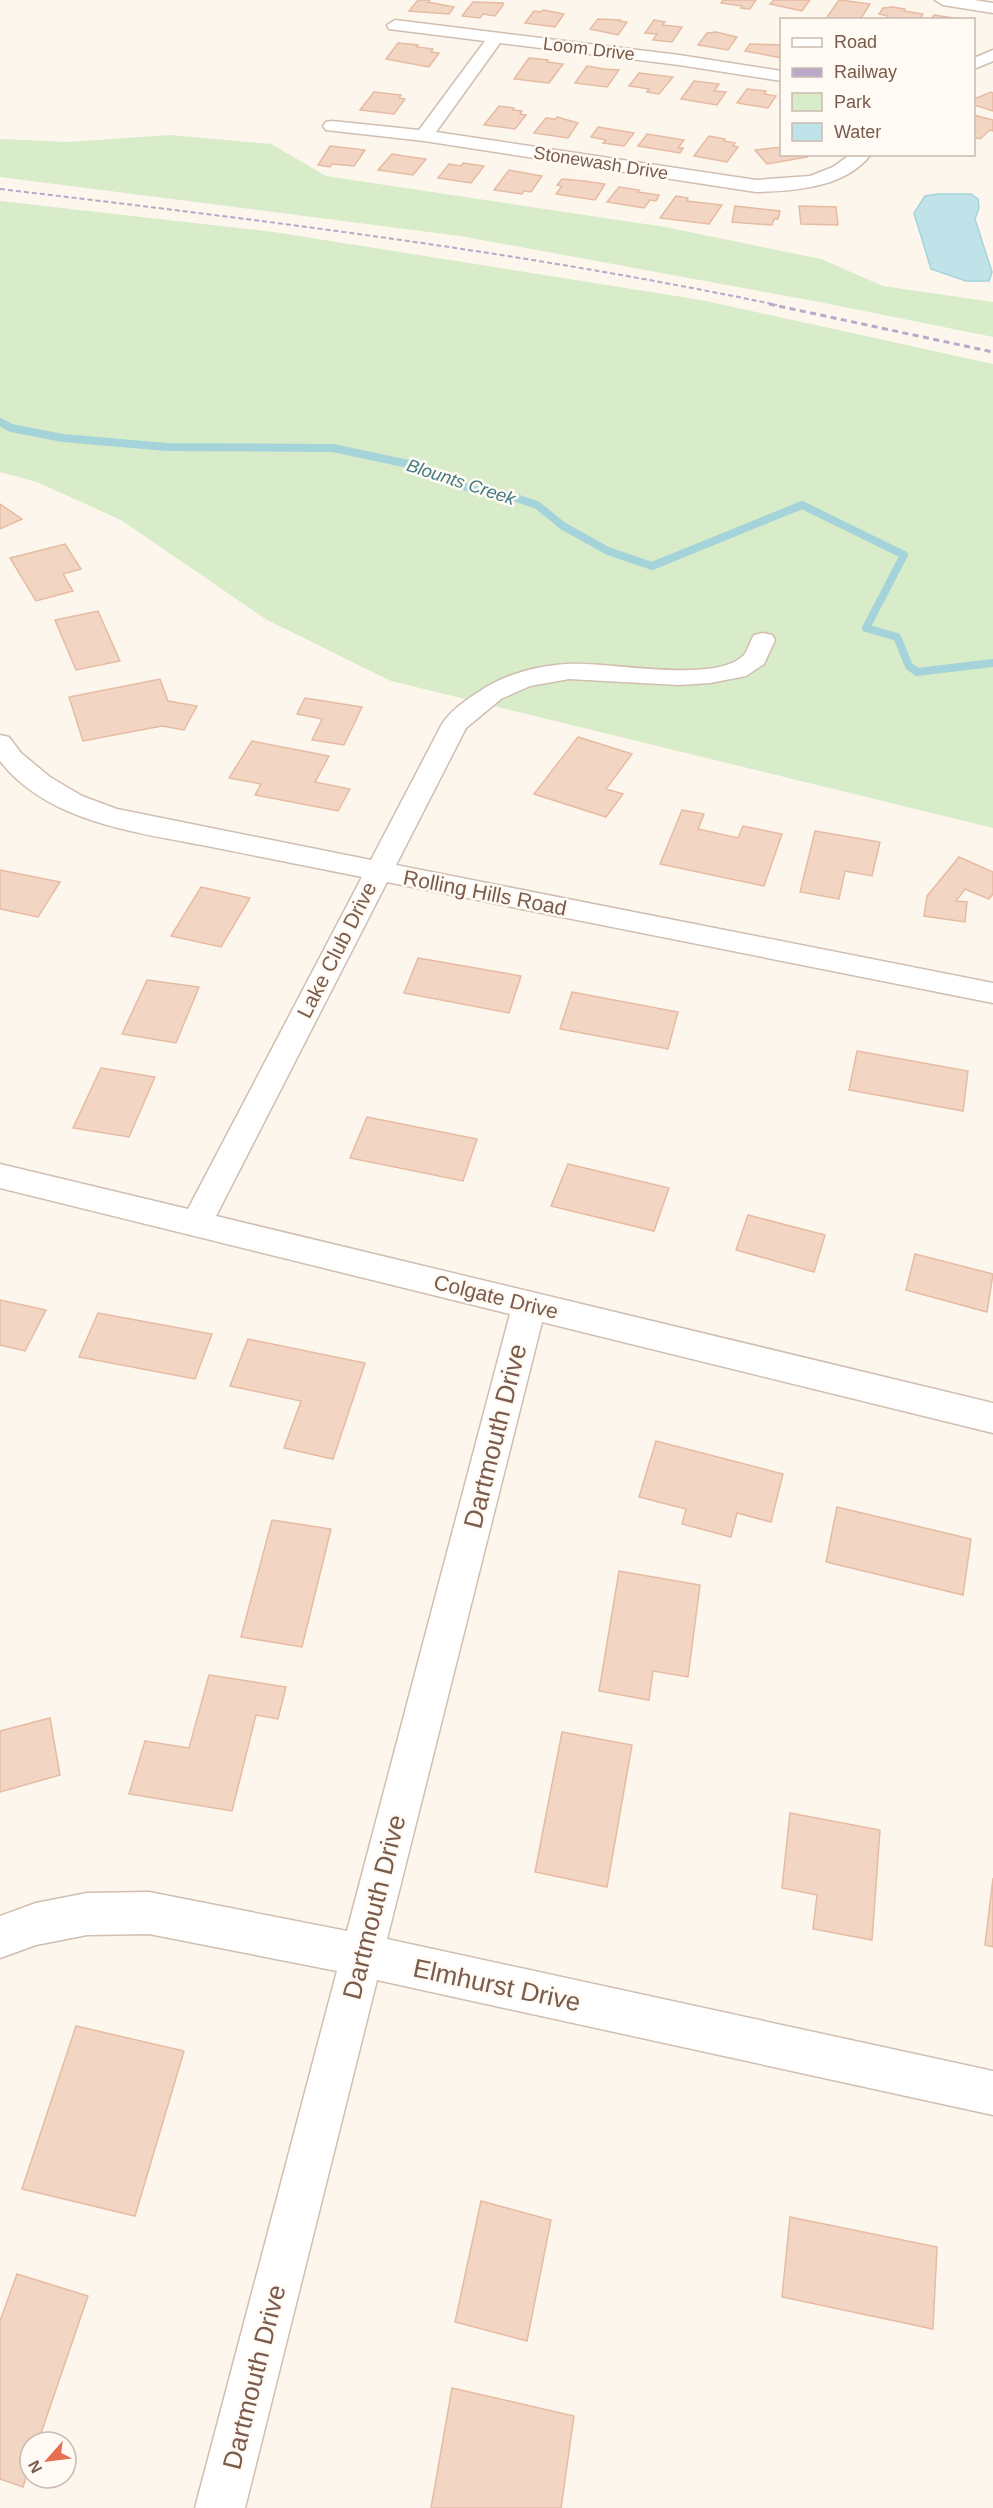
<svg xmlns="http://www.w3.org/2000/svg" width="993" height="2508" viewBox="0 0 993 2508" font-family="Arial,sans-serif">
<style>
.green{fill:#d8ecc9}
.water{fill:#bfe3e8;stroke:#a5d3da;stroke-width:1.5}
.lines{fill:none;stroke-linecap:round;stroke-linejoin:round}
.stream{stroke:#a5d3da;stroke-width:8}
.building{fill:#f3d5c3;stroke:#e6bba3;stroke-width:1.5}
.minor-casing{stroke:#d1beb0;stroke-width:3}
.minor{fill:#fff;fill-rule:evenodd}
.rail-far1{stroke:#b9a8c9;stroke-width:2;stroke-dasharray:5 3;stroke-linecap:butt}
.rail{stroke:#b9a8c9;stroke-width:3;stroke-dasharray:6 4.5;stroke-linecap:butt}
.labels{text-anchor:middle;stroke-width:5;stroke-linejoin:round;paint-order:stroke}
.far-street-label{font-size:18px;fill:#7a5c4d;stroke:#fffaf3}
.far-water-label{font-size:18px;font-style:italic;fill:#437c86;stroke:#fffaf3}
.street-label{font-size:21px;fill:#7a5c4d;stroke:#fffaf3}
.near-street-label{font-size:26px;fill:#7a5c4d;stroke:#fffaf3}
</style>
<rect width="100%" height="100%" fill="#fdf6ec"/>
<path class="green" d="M169 135 271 144 326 176 665 227 821 259 883 286 993 302V337L809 300 460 236 0 177V139L69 142Z
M0 201 274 232 701 300 993 364V828L391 681 267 620 121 520 37 482 0 472Z"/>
<path class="water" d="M938 194H971L978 199 979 208 975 219 992 272 989 281H966L931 269 914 213 925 196Z"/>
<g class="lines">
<path class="stream" d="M0 422 11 428 63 438 167 447 333 448 413 465 474 490 513 497 537 505 563 526 608 551 652 566 802 505 904 555 866 628 897 637 909 666 917 672 993 663"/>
</g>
<path class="building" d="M418 0H430L428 2 454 7 449 14 409 11Z
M723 0H756L750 9 741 8 742 6 721 3Z
M774 0H810L802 11 770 4Z
M839 0H840L870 4 860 20H825Z
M473 2 503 3V5L495 16 483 14 480 18 462 16Z
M893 7 905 9 904 11 923 14 919 20H886L888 16 879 14 883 8Z
M543 10 564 14 555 27 525 23 534 11 541 12Z
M934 15 966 20H931Z
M598 19 620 20 619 21 627 22 618 35 590 29Z
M654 20 665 22 662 25 682 27 672 42 653 40 657 34 645 33Z
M716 32 737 37 728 50 698 45 707 33Z
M398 43 418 45 417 47 433 49 431 52 439 53 429 67 386 59Z
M750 44 782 45V58L745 51Z
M529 58 548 60 547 62 563 64 549 83 514 79Z
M587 66 604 69 619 70 607 87 575 83Z
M639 73 673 77 659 94 647 92 649 89 629 86Z
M694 81 719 84 714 91 726 92 717 105 681 99Z
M747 89 766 91 764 94 776 96 768 108 737 103Z
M374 92 401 95 399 98 405 99 394 114 360 110Z
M991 92 993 93V111L974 105V99Z
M499 106 514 108 513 110 522 111 520 114 526 115 515 129 484 125Z
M974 115 993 120V131L990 130 980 139 974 137Z
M557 117 578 123 568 138 534 133 546 118 555 119Z
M598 127 634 133 624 146 603 143 606 140 591 137Z
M647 134 684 140 678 148H683L680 153 638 146Z
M709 136 725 139 724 141 735 143 733 146 738 147 727 162 694 156Z
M330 146 365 150 354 166 332 164 330 167 318 165Z
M782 147V154H804L807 157 767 164 755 150Z
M392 154 404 156 426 159 413 175 378 170Z
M463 163 484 166 471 183 438 178 449 164 461 166Z
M509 170 525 173 542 176 531 192 524 191 522 194 494 190Z
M562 179 584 181 605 184 595 200 556 194 562 186 557 185Z
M619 187 639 190 638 192 659 195 656 201 650 200 644 208 607 202Z
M676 196 688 198 687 201 722 205 709 224 660 218Z
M735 206 780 211 778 219H774L772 225 732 222Z
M799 206 836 207 838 225 801 224Z
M0 504 22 519 0 529Z
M65 544 81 569 63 574 73 591 36 601 10 558Z
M98 611 120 661 76 670 55 620Z
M160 679 168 701 197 706 184 730 162 726 83 741 69 697Z
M305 698 362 707 344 745 312 740 322 719 297 714Z
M578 737 632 754 606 789 623 794 606 817 534 794Z
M252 741 329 756 315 782 350 789 338 811 255 795 261 784 229 778Z
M682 810 704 814 698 829 738 838 743 826 782 834 764 886 660 864Z
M815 831 880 842 872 876 845 871 839 899 800 892Z
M959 857 993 872V894L989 899 965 889 956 901 967 902 965 922 924 916 927 896Z
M0 870 60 882 38 917 0 909Z
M201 887 250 898 221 947 171 936Z
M418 958 521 976 509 1013 404 993Z
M147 980 199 987 176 1043 122 1034Z
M572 992 678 1012 668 1049 560 1029Z
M857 1051 968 1071 963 1111 849 1090Z
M101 1068 155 1077 129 1137 73 1128Z
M367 1117 477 1139 463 1181 350 1158Z
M568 1164 669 1188 654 1231 551 1206Z
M748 1215 825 1235 814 1272 736 1250Z
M915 1254 993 1274 987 1312 906 1290Z
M0 1300 46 1310 25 1351 0 1345Z
M98 1313 212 1334 195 1379 79 1357Z
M248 1339 365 1363 333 1459 284 1448 301 1401 230 1386Z
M656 1441 783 1474 771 1522 737 1513 731 1537 682 1524 686 1509 639 1497Z
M837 1507 971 1539 963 1595 826 1562Z
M272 1520 331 1529 302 1647 241 1637Z
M619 1571 700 1585 688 1677 653 1671 649 1700 599 1691Z
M209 1675 286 1687 278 1719 256 1715 232 1811 129 1794 145 1741 189 1748Z
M50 1718 60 1775 0 1792V1731Z
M562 1732 632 1745 607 1887 535 1872Z
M790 1813 880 1830 872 1940 813 1929 817 1895 782 1888Z
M993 1878V1947L985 1945Z
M76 2026 184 2051 135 2216 22 2189Z
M481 2201 551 2220 527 2341 455 2322Z
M790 2217 937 2247 933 2329 782 2297Z
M17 2274 88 2296 38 2442H30V2465L23 2487 0 2479V2321Z
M452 2388 574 2416 561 2508H431Z"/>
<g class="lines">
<defs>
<path id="minor" d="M935 0H974L993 3V13L943 5Z
M395 20 679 55 782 71V81L679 65 500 43 436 132 756 180 810 176 833 167 851 154H871C846 188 794 191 756 192L424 141 326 130 323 126 326 122 332 121 419 130 485 41 389 29 387 25Z
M993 50V61L974 69V58Z
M763 633 772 635 775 640 764 664 746 676 710 683 679 685 569 679 530 686 501 699 466 728 396 865 993 983V1003L387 882 216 1216 993 1403V1433L542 1322 387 1939 993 2071V2115L377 1980 245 2508H195L337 1971 149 1934 87 1935 36 1945 0 1958V1916L36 1903 87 1893 149 1892 347 1931 510 1314 0 1188V1164L188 1209 362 877C314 867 265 858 217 848 144 833 50 825 0 761V735L9 737 21 753 50 777 82 796 117 809 371 860 442 724C451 710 466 700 480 691 505 674 537 666 567 664 608 661 715 685 744 655 748 650 750 641 754 635Z"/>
</defs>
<use href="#minor" class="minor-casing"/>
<use href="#minor" class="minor"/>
<path class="rail-far1" d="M0 189C261 220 519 251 777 305"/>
<path class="rail" d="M769 304 993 352"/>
</g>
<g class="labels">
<g class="far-street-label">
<text transform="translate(589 49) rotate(7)" y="6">Loom Drive</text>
<text transform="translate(601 163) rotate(9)" y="6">Stonewash Drive</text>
</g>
<g class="far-water-label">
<text transform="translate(461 482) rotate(18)" y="6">Blounts Creek</text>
</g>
<g class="street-label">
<text transform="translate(485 893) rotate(11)" y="7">Rolling Hills Road</text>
<text transform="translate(337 950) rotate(-63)" y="7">Lake Club Drive</text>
<text transform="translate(496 1297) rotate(14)" y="7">Colgate Drive</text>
</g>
<g class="near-street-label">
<text transform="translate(495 1436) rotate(-76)" y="9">Dartmouth Drive</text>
<text transform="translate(374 1907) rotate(-76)" y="9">Dartmouth Drive</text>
<text transform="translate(497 1985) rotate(12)" y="9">Elmhurst Drive</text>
<text transform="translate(254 2377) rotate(-76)" y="9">Dartmouth Drive</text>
</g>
</g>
<rect x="780" y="18" width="195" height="138" fill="#fffaf3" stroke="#cabbb1" stroke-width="1.5"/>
<rect x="792" y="38" width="30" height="9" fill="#ffffff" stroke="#cabbb1" stroke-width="1.5"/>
<text x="834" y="48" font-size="18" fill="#7a5c4d">Road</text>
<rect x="792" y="68" width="30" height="9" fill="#b9a8c9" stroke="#cabbb1" stroke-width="1.5"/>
<text x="834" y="78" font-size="18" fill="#7a5c4d">Railway</text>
<rect x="792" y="93" width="30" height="18" fill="#d8ecc9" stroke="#cabbb1" stroke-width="1.5"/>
<text x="834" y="108" font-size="18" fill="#7a5c4d">Park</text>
<rect x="792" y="123" width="30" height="18" fill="#bfe3e8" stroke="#cabbb1" stroke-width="1.5"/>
<text x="834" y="138" font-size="18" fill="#7a5c4d">Water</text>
<g transform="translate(48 2460) rotate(242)"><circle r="28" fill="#fffaf3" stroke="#cabbb1" stroke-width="1.5"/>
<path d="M0-4.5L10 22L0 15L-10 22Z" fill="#e76f51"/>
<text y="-9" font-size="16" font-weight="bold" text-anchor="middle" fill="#7a5c4d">N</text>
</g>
</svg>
